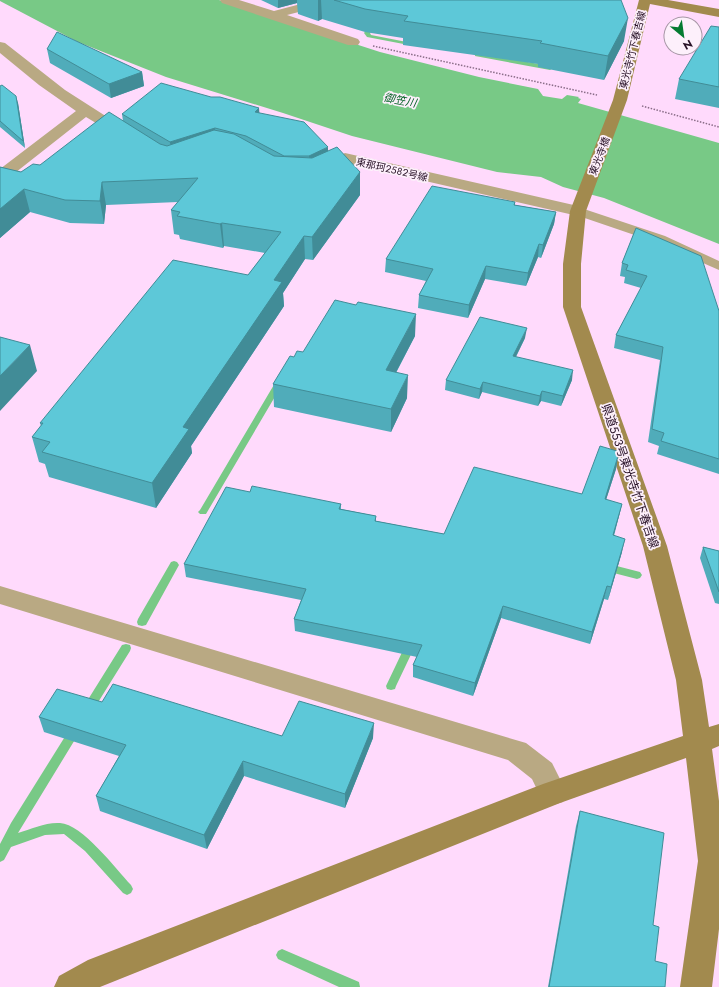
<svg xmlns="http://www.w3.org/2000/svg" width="719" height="987" viewBox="0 0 719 987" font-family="Jost,'Noto Sans JP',sans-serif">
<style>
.water{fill:#78c986}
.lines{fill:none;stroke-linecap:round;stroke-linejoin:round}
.stream{fill:#78c986;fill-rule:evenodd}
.path{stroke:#8a6d88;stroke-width:1.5;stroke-dasharray:1.5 1.5;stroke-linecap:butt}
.lane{fill:#b9a983;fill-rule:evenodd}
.street{fill:#b9a983;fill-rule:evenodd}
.secondary{fill:#a28a4e;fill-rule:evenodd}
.wall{fill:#50acba}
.shaded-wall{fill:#418c97}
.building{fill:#5dc8d8;stroke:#418c97}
.labels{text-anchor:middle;stroke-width:3.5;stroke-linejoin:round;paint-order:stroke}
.far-street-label{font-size:10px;fill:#271126;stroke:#fdf0fb}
.far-water-label{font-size:11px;font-style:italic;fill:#076428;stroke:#fdf0fb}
.street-label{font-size:12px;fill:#271126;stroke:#fdf0fb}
</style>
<rect width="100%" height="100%" fill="#ffdafc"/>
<path class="water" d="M0 0H219L380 52 479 77 538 89 543 96 562 99 567 95 579 97 578 98 581 99 578 103 719 143V244L604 198 563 187 541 177 497 172 352 136 283 113 166 77 78 42 0 1Z"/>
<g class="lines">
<path class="stream" d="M374 21 377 23 370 33 371 35 417 44 414 46 367 37 364 33 372 22Z
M477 53 550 66 553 68 550 70 475 56V54Z
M279 380 283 383 206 514H200L198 512 200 510 275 383Z
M174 561 177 562 179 565 146 625 142 626 138 625 137 622 138 619 171 562Z
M605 563 640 572 642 575 640 578 637 579 602 570 600 567 602 564Z
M411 640 415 641 416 644 396 686 395 689 391 690 387 689 386 686 406 644 407 641Z
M126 644 130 645 131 648 130 651 92 712 88 713 84 712 83 709 84 706 122 645Z
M75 725 79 727 80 730 79 733 18 833C31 829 46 822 60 823 82 824 116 869 131 885L133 889 131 893 127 895 123 893 85 851 64 834 45 835 11 847 4 860 0 862V844L11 823 71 727Z
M282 949 359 982 360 987H339L278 959 276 955 278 951Z"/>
<path class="path" d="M373 46 597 95
M642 106 719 127"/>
<path class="lane" d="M578 207 665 236 719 261V270L655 242 573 214 572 211 573 208Z"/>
<path class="street" d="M220 0H239L274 11 316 0H336L334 3 287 15 358 39 360 42 358 45H348L222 3Z
M0 42 5 43 65 90 129 131 132 134 129 137 124 139 119 137 86 117 6 180 0 182V169L76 111 39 85 0 53Z
M345 153 578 206 584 207 586 211 584 215 578 216 347 163 327 173 321 175 315 173 313 170 315 167Z
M0 586 526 743 552 763 567 793 563 802 553 805 543 802 532 779 508 760 0 604Z"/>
<path class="secondary" d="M639 0H668L719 9V17L650 4 627 100 586 211 581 264V307L667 546 702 680 709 727 719 724V746L712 749 719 801V929L712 987H680L698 861 686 758 560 803 100 987H54L59 976 88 960 543 784 683 736 676 680 643 546 563 307V264L570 211 613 100Z"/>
</g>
<path class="wall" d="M261 0H621L624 41 604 80 538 67V64L403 45V38L365 32 322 19 318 21 298 14 297 3 278 8Z
M719 27V108L675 99 679 79Z
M47 49 142 72 144 86 111 98 50 63Z
M0 86 18 103 25 148 0 127Z
M259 113 328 151 360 172V195L313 260 305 259 283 293 284 306 191 446 192 453 156 508 49 477 45 464 39 462 32 437 41 426 40 423 248 275 265 253 224 246 223 248 180 239 179 235 174 234 171 210 178 202 106 205 104 224 70 223 30 212 0 238V167L21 172 40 165 123 121 122 114Z
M515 202V205L556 212 554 224 541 258 538 257 526 286 485 279 468 318 418 308 419 295 426 281 385 272 386 259Z
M636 228 719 311V474L657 454 659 446 648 442 660 360 614 348 616 335 641 288 624 283 625 277 620 276 622 263Z
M415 336 396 373 407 398 391 432 274 407 273 384 303 352Z
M525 338 516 357 572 380 561 406 541 401 538 406 482 392 479 399 445 390 446 380Z
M618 456 616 469 606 500 622 504 614 536 622 552 608 600 604 599 590 644 501 618 473 696 413 677V665L417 657 295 631 294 619 301 600 186 577 184 564 250 492 341 504V509L376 516V521L444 534 582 494Z
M703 547 719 551V604L715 603 700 558Z
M102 702 282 736 373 738 345 808 244 776 207 849 100 811 96 796 119 756 44 732 39 717Z
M580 811 653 925 655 961 665 987H548L576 826Z"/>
<path class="shaded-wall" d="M278 0H297V3L278 8Z
M318 0H321L322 19 318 21Z
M628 18 624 41 604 80 608 56Z
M142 72 144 86 111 98 109 84Z
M16 96 18 103 25 148 23 141Z
M259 108 260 120 255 112Z
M215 128 216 140 171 154 170 142Z
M328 147V159L310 168 309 156Z
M360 172V195L313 260 312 237Z
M102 182 106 205 104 224 100 201Z
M24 189 30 212 0 238V209Z
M556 212 554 224 541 258 543 245Z
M222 223 224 246 223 248 220 224Z
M304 236 305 259 283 293 284 306 191 446 192 453 156 508 152 483 183 427 274 280Z
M539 244 538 257 526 286 528 273Z
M486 266 485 279 468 318 469 305Z
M416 314 415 336 385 393 386 370Z
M527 328 525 338 511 366 513 356Z
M30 345 37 371 0 411V376Z
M573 370 572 380 561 406 563 396Z
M408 375 407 398 391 432V409Z
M483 382 482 392 479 399 480 389Z
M542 391 541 401 538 406 540 396Z
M618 456 616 469 602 512 605 499Z
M622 504 619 516 610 548 613 535Z
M625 539 622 552 608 600 611 587Z
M607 586 604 599 590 644 592 632Z
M503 606 501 618 473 696 475 683Z
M374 723 373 738 345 808V794Z
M243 761 244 776 207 849 204 835Z"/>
<path class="building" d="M334 0H621L628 18 608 56 540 43 542 41 404 21 408 16 365 9Z
M711 26 719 27V87L679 79Z
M57 32 142 72 109 84 47 49Z
M161 83 211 97H220L259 108 255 112 304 122 328 147 309 156H284L246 136 215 128 170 142 122 114Z
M2 85 16 96 23 141 0 121V86Z
M109 112 160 144 167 146 214 130 234 134 274 156 312 158 337 147 360 172 312 237 304 236 274 280 282 282 183 427 189 429 152 483 42 452 50 442 32 437 43 423H40L173 260 248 275 281 232 222 223 220 224 177 216 180 212 171 210 198 178 102 182 100 201 65 200 24 189 0 209V167L21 172 33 164 40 165Z
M432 186 515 202 514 205 556 212 543 245 539 244 528 273 486 266 469 305 419 295 433 269 386 259Z
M636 228 701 256 719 311V459L661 441 664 433 652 429 663 347 616 335 647 276 626 270 628 265 622 263Z
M335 300 356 305 358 302 416 314 386 370 408 375 391 409 273 384 290 356 294 357 297 351 303 352Z
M480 317 527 328 513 356 573 370 563 396 542 391 540 396 483 382 480 389 446 380Z
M0 337 30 345 0 376Z
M600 446 617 451 618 456 605 499 622 504 613 535 625 539 611 587 607 586 592 632 503 606 475 683 413 665 422 645 294 619 306 589 184 564 226 487 250 492 252 486 341 504 339 509 376 516 375 521 444 534 474 467 582 494Z
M703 547 719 551V592Z
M113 684 282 736 299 701 374 723 345 794 243 761 204 835 96 796 126 745 39 717 57 689 102 702Z
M580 811 664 833 653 925 659 927 655 961 667 964 665 987H549Z"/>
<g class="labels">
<g class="far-street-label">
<text transform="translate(632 50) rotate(-76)" y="4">東光寺竹下春吉線</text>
<text transform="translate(599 156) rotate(-69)" y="4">東光寺橋</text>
<text transform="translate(392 169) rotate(13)" y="4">東那珂２５８２号線</text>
</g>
<g class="far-water-label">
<text transform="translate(400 100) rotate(11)" y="4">御笠川</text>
</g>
<g class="street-label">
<text transform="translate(630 476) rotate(71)" y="4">県道553号東光寺竹下春吉線</text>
</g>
</g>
<g transform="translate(683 36) rotate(151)"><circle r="19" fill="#fdf0fb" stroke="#a797a6"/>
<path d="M0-3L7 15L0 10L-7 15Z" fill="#047b31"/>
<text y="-6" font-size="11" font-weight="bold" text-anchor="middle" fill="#271126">N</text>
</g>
</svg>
